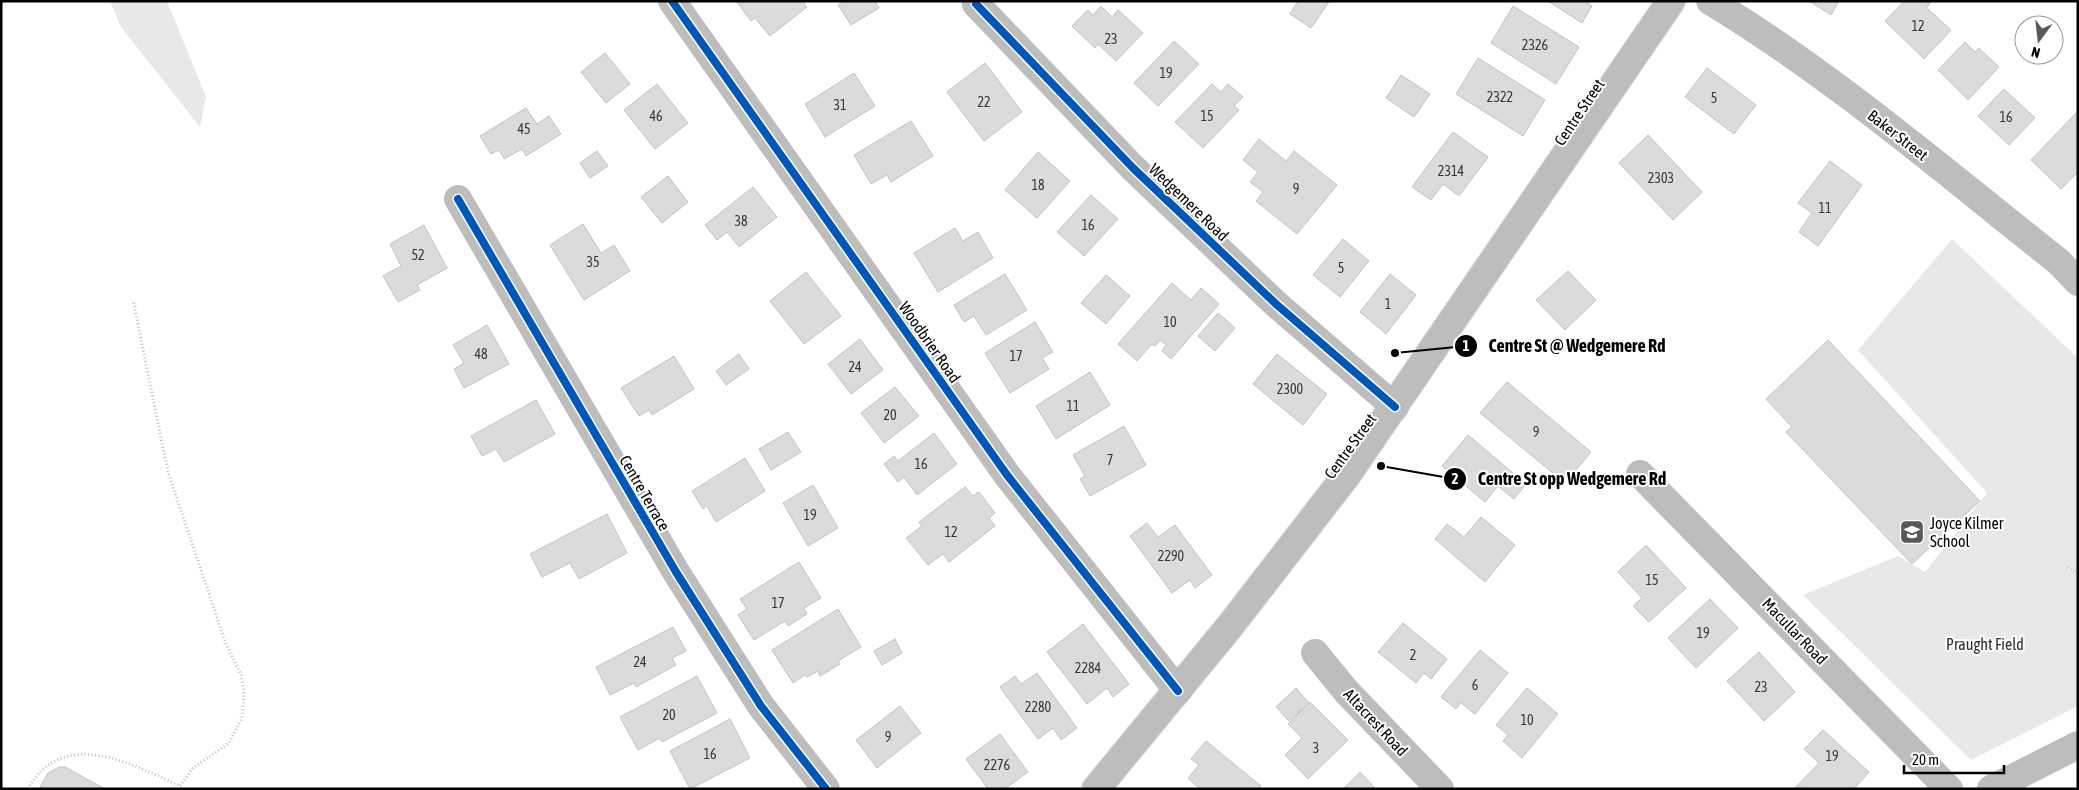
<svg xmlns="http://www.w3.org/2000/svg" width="2079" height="790" viewBox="0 0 2079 790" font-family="'Asap Condensed',sans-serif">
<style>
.green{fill:#e8e8e8}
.building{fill:#dbdbdb;stroke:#c3c3c3}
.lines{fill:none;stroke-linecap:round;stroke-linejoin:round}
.major-casing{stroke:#dbdbdb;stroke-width:30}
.path{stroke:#c2c2c2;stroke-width:3;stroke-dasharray:1 2.5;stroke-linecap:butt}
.minor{stroke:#bdbdbd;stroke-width:28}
.major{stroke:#bdbdbd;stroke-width:28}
.cycleway-casing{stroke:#fff;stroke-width:11}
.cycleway{stroke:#0057b8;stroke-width:8}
.labels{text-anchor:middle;stroke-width:4;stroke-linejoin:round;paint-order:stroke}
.number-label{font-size:14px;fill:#373737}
.street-label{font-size:16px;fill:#000;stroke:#fff}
.poi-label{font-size:16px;fill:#000;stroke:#fff;text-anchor:start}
.park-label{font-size:16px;fill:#2c2c2c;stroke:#fff}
.leader{fill:none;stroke:#000;stroke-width:2}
.callout-dot{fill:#000;stroke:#fff;stroke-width:2}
.mark-label{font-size:15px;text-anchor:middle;font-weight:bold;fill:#fff}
.callout-label{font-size:18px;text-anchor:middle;font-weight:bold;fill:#000;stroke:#fff;stroke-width:4;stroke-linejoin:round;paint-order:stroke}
</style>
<rect width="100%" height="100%" fill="#fff"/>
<path class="green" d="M110 1H167L206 97 200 127 121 27Z
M1952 239 2078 358V706L1971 760 1803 595 1898 556 1925 572 1987 493 1858 350Z"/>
<path class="building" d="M736 1H802L807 7 770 36 755 18 751 21Z
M844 1H875L879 8 851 25 838 5Z
M1298 1H1328L1329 2 1311 28 1290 14Z
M1548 1H1585L1592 6 1582 23Z
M1809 1H1839L1831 15Z
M1904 1H1931L1927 8 1951 30 1924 59 1885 21Z
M1101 6 1112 17 1118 10 1143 33 1116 61 1098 44 1095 48 1072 26 1088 10 1093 15Z
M1513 6 1579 47 1556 84 1491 43Z
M1174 41 1199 64 1158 106 1134 83Z
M1965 42 1975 52 1979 48 1999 67 1968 100 1938 70Z
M605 53 630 84 606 103 581 72Z
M1478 58 1545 100 1523 136 1456 94Z
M985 63 1022 112 984 141 947 92Z
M1707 68 1756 105 1734 134 1685 97Z
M854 73 875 106 825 137 805 104Z
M1401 75 1430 94 1414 117 1386 98Z
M657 84 688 123 655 149 624 110Z
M1212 84 1221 92 1228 84 1243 97 1234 106 1239 110 1203 148 1175 122Z
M2004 89 2035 118 2009 145 1978 116Z
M526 108 537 124 549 116 561 134 526 156 522 149 504 159 499 150 491 154 480 136Z
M2078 111V172L2061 189 2031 160Z
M911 121 933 156 891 182 887 175 871 184 854 155Z
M1453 132 1488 157 1459 196 1443 184 1431 200 1412 187Z
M1648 135 1702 192 1673 220 1619 163Z
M1259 139 1286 161 1294 151 1337 185 1297 234 1256 201 1263 192 1250 182 1258 172 1243 160Z
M597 151 608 166 590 178 580 163Z
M1038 152 1070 181 1037 218 1005 190Z
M1830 161 1862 185 1818 246 1799 232 1812 213 1798 203Z
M668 176 688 202 662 223 641 197Z
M753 187 777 217 739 247 727 232 717 240 705 225Z
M1091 195 1118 219 1084 256 1057 232Z
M583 224 601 253 614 245 630 271 584 300 550 245Z
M424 225 447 268 417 285 420 290 398 302 383 276 401 266 390 244Z
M955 228 963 241 978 232 993 258 938 292 914 253Z
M1343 239 1369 261 1340 297 1313 275Z
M1568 271 1596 300 1565 330 1536 300Z
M806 272 841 316 804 344 770 301Z
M1005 274 1027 310 986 335 974 316 964 322 954 305Z
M1390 274 1416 295 1386 334 1360 312Z
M1106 275 1130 296 1106 324 1081 303Z
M1172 283 1191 300 1201 288 1219 304 1171 359 1162 351 1166 345 1160 340 1155 346 1152 344 1137 361 1118 344Z
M1218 313 1235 328 1215 351 1198 336Z
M1035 322 1053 352 1042 358 1049 369 1010 393 985 353Z
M487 325 509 364 464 388 454 369 464 363 453 345Z
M860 339 883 370 851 394 828 364Z
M1828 340 1980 501 1912 564 1786 432 1792 427 1766 399Z
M739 354 749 369 726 385 716 371Z
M1277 354 1327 394 1303 425 1253 384Z
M674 356 694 389 652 415 649 410 639 416 621 388Z
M1090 372 1110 405 1056 439 1036 406Z
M1507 382 1591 452 1565 483 1480 413Z
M895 387 919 416 884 443 861 413Z
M536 400 555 434 504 462 496 449 482 456 471 436Z
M1124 426 1146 465 1090 496 1080 479 1085 476 1073 455Z
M788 432 801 452 771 470 759 449Z
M934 433 957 464 917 495 904 477 898 482 884 464 894 456 898 461Z
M1468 435 1526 484 1514 499 1498 486 1485 502 1442 466Z
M745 458 765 491 716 522 707 506 703 509 692 491Z
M813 485 838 528 808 546 783 503Z
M965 487 973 496 979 492 995 513 989 518 995 526 949 562 943 554 928 565 906 538 922 526 919 522Z
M607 514 627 553 579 579 570 563 542 577 530 554Z
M1481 517 1515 545 1485 582 1435 539 1447 524 1464 537Z
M1147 523 1158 537 1175 525 1212 575 1195 588 1190 580 1172 593 1130 536Z
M1646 545 1686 588 1649 622 1633 606 1642 598 1618 572Z
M799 562 821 598 804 608 807 614 788 626 785 621 754 640 738 615 747 609 740 599Z
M1710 599 1738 628 1696 668 1668 638Z
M838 609 861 647 838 661 840 664 820 676 818 671 807 677 805 675 793 683 772 650Z
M1403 623 1447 659 1431 679 1424 673 1416 683 1378 652Z
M1083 624 1129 684 1113 697 1107 688 1087 704 1047 652Z
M673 627 686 651 672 658 676 665 636 687 634 683 610 695 596 667Z
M895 639 902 653 882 665 874 651Z
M1480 650 1508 673 1475 714 1461 703 1456 709 1441 697Z
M1759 652 1795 692 1764 721 1727 681Z
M1037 673 1077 728 1061 740 1053 728 1038 739 1000 687 1015 676 1021 684Z
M697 676 717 713 662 742 660 738 638 750 620 717Z
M1296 688 1309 703 1289 721 1276 707Z
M1527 688 1558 714 1522 758 1503 741 1508 735 1496 725Z
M1310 702 1348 740 1308 779 1285 755 1302 738 1288 724Z
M900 706 921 733 877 768 856 740Z
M730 719 750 758 690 789 670 751Z
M1823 730 1869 772 1854 789 1795 788 1819 763 1804 749Z
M1000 734 1028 772 1005 789H988L966 759Z
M1206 741 1261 786 1259 789H1200L1188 778 1199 765 1191 759Z
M59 767H65L105 789H39L48 773Z
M1360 772 1376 789H1343Z"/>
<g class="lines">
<defs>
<path id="major" d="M1096 789 1230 626 1346 476 1671 1"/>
</defs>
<use href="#major" class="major-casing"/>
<path class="path" d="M2068 567 2078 573
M28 789C63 726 132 764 180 786L193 768 229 743 242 718 244 692 241 675 226 644 168 472 133 300"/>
<path class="minor" d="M672 1 1007 475 1178 691
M1710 1C1834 76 1945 172 2059 262L2078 282
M976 4 1133 168 1276 304 1395 407
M458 199 676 572 761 706 826 789
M1640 474 1949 789
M1315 653 1346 691 1440 789
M1991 789 2078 745"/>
<use href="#major" class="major"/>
<defs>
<path id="cycleway" d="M672 1 1007 475 1178 691
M976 4 1133 168 1276 304 1395 407
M458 199 676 572 761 706 826 789"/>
</defs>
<use href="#cycleway" class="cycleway-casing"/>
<use href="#cycleway" class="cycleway"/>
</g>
<defs>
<symbol id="school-square" viewBox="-11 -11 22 22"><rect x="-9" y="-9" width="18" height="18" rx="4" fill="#595959" stroke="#fff"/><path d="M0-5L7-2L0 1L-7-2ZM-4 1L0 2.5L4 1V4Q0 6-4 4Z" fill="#fff"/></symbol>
</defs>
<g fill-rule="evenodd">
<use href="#school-square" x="1898" y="518" width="28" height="28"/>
</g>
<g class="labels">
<g class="number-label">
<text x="1918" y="31">12</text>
<text x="1111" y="44">23</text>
<text x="1535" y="50">2326</text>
<text x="1166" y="78">19</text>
<text x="1500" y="102">2322</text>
<text x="1714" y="103">5</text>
<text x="984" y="107">22</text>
<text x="840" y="110">31</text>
<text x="656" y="121">46</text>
<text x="1207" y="121">15</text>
<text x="2006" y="122">16</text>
<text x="524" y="134">45</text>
<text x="1451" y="176">2314</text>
<text x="1661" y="183">2303</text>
<text x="1038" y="190">18</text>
<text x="1296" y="194">9</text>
<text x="1825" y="213">11</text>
<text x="741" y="226">38</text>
<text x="1088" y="230">16</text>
<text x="418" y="260">52</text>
<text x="593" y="267">35</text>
<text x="1341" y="273">5</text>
<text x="1388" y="309">1</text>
<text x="1170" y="327">10</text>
<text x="481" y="359">48</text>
<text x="1016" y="361">17</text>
<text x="855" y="372">24</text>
<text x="1290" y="394">2300</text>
<text x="1073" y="411">11</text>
<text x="890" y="420">20</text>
<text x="1536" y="437">9</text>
<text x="1110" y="465">7</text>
<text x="921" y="469">16</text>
<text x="810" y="520">19</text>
<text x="951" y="537">12</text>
<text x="1171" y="561">2290</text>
<text x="1652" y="585">15</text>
<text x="778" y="608">17</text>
<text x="1703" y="638">19</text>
<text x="1413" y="660">2</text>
<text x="640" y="667">24</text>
<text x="1088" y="673">2284</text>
<text x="1475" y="690">6</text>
<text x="1761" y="692">23</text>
<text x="1038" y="712">2280</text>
<text x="669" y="720">20</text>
<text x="1527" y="725">10</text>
<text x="888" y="742">9</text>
<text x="1316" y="753">3</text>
<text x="710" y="759">16</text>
<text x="1832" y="761">19</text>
<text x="997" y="770">2276</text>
</g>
<g class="street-label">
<text transform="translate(1579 112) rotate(-56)" y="6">Centre Street</text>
<text transform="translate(1898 135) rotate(38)" y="6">Baker Street</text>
<text transform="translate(1189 202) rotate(44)" y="6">Wedgemere Road</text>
<text transform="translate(930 342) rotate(55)" y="6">Woodbrier Road</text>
<text transform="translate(1350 446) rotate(-54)" y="6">Centre Street</text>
<text transform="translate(645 493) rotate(60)" y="6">Centre Terrace</text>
<text transform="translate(1795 631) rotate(46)" y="6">Macullar Road</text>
<text transform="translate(1376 722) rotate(47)" y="6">Altacrest Road</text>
</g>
<g class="poi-label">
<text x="1930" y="529">Joyce Kilmer<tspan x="1930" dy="18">School</tspan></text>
</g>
<g class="park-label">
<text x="1985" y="650">Praught Field</text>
</g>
</g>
<path class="leader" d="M1395 353L1466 346M1381 466L1455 479"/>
<g class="callout-dot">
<circle cx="1395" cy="353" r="5"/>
<circle cx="1381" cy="466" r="5"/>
<circle cx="1466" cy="346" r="12"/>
<circle cx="1455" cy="479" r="12"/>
</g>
<g class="mark-label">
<text x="1466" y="351">1</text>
<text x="1455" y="484">2</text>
</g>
<g class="callout-label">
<text x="1577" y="352">Centre St @ Wedgemere Rd</text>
<text x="1572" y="485">Centre St opp Wedgemere Rd</text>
</g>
<rect width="2079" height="790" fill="none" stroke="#000000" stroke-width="5"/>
<g transform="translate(2039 40) rotate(195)"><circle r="24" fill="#ffffff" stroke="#999999"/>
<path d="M0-4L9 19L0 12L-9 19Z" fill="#595959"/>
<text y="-8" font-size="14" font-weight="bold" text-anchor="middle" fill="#000000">N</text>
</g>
<path d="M1904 765v8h100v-8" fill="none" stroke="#000000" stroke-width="2.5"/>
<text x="1912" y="765" font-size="15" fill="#000000" stroke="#ffffff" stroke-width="4" paint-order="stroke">20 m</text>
</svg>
